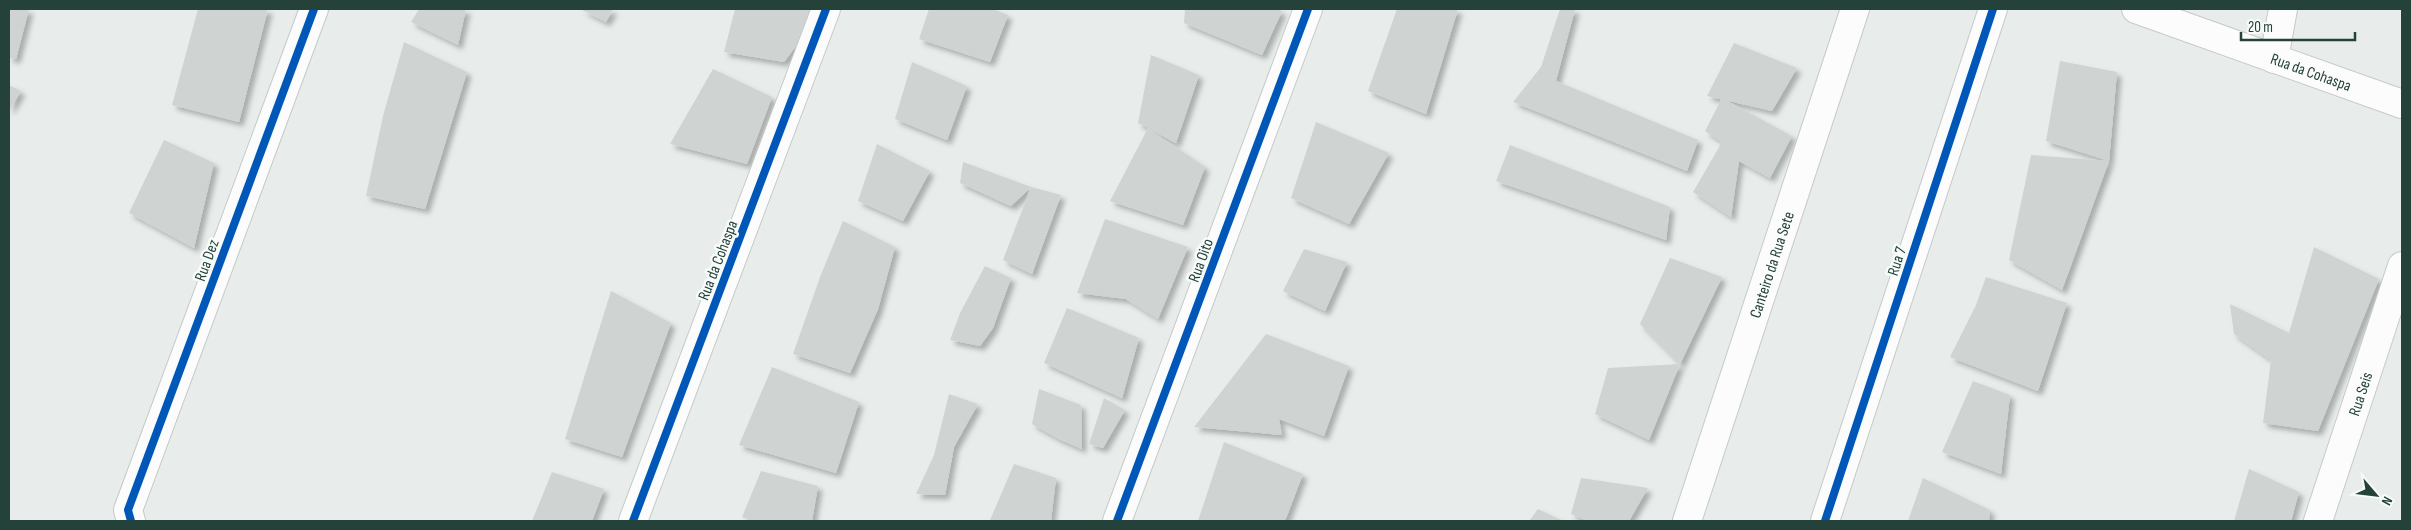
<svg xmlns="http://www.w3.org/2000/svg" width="2411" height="530" viewBox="0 0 2411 530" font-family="'Sofia Sans Condensed',sans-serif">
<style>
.building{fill:#cfd4d2;filter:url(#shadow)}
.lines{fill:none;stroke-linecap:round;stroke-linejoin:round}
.minor-casing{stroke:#c5cac8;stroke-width:30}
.tertiary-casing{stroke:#c5cac8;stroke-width:30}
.minor{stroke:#fcfcfc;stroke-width:28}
.tertiary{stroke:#fcfcfc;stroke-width:28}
.cycleway-casing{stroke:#f7fbf9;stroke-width:11}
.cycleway{stroke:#0057b8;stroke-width:8}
.labels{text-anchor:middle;stroke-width:5;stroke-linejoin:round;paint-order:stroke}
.street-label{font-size:16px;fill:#24423a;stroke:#f7fbf9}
</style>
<defs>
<filter id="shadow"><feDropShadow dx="4.5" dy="4.5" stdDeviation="2.5" flood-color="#0004"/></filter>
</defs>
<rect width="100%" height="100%" fill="#e8edeb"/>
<path class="building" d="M9 9H29L16 59 9 58Z
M198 9H268L239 122 172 105Z
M419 9H466L458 45 411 22Z
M580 9H613L606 22Z
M735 9H824L784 62 724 52Z
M929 9H993L1008 15 990 62 919 39Z
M1185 9H1277L1282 11 1262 55 1184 23Z
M1397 9H1458L1426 114 1368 91Z
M1560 9H1575L1556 81 1698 140 1687 171 1513 102 1541 67Z
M404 42 467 72 425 209 366 196 383 116Z
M1734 43 1797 68 1772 111 1707 96Z
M1151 55 1199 75 1176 143 1149 129 1205 167 1183 225 1110 201 1148 128 1138 123Z
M2060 61 2117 72 2109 161 2062 290 2009 260 2031 155 2109 161 2046 141Z
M912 62 967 86 947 140 895 119Z
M713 69 772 97 747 164 670 144Z
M9 85 21 91 9 111Z
M1722 98 1792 136 1770 178 1739 161 1731 217 1693 192 1722 142 1705 131Z
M1316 122 1389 153 1349 224 1291 198Z
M164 140 214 163 194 248 129 213Z
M877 144 930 171 903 221 858 201Z
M1510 145 1670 207 1666 240 1496 181Z
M963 162 1031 187 1011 206 960 183Z
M1031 187 1061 195 1032 274 1003 260Z
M1105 219 1188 247 1158 319 1126 299 1077 293Z
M843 221 895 247 878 309 850 373 793 354 820 277Z
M2314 247 2379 279 2318 431 2263 423 2271 360 2234 334 2230 304 2289 333Z
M1304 249 1347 262 1325 311 1283 291Z
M1670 258 1722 277 1680 364 1640 324Z
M985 266 1011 278 993 328 980 346 950 340 960 313Z
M1986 277 2067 303 2038 391 1950 357 1976 305Z
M611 291 671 323 622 457 565 439Z
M1067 308 1139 338 1122 398 1044 363Z
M1266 334 1349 366 1324 436 1279 419 1282 435 1194 427Z
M1680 364 1649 440 1595 414 1608 368Z
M772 367 859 402 836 473 739 445Z
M1973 381 2010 395 2001 474 1942 452Z
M1039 389 1081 405 1082 449 1059 439 1032 424Z
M949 394 978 404 954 447 945 495 916 494 934 455Z
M1104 398 1125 410 1103 448 1089 444Z
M1224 442 1303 474 1285 521H1198Z
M1014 464 1056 478 1051 521 990 520Z
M2249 469 2299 492 2291 521H2234Z
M761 471 818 486 812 521H753L742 517Z
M552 472 604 489 592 521H532Z
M1581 478 1648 488 1629 521H1588L1571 514Z
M1923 478 1990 510 1989 521H1908Z
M1538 509 1563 521H1529Z"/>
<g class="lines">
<defs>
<g id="minor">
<path d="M131 521 128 510 314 9"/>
<path d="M633 521 826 9"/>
<path d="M1117 521 1308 9"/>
<path id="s1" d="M2318 521 2402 266"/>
</g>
<g id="tertiary">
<path id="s2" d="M2136 9 2402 104"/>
<path d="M2274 59 2283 9"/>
<path id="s3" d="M1687 521 1855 9"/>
<path d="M1825 521 1993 9"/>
</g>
</defs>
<use href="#minor" class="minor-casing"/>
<use href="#tertiary" class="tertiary-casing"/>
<use href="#minor" class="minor"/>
<use href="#tertiary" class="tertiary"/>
<defs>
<path id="cycleway" d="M131 521 128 510 314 9
M633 521 826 9
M1117 521 1308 9
M1825 521 1993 9"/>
</defs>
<use href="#cycleway" class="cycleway-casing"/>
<use href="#cycleway" class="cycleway"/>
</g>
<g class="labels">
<g class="street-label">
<text dy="6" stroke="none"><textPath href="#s2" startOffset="186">Rua da Cohaspa</textPath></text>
<text transform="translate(206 260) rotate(-70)" y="6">Rua Dez</text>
<text transform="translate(717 260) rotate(-69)" y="6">Rua da Cohaspa</text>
<text transform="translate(1200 260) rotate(-70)" y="6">Rua Oito</text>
<text transform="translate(1896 261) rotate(-72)" y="6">Rua 7</text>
<text dy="6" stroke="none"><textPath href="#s3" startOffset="270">Canteiro da Rua Sete</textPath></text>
<text dy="6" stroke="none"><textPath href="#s1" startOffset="134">Rua Seis</textPath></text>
</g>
</g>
<rect width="2411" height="530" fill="none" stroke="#24423a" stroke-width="20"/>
<g transform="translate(2376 495) rotate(118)" stroke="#f7fbf9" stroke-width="4" paint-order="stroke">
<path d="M0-4L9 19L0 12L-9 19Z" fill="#24423a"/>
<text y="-8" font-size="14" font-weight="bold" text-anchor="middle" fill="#24423a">N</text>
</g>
<path d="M2241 32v8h114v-8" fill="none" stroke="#24423a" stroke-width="2.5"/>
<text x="2248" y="32" font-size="15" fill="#24423a" stroke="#f7fbf9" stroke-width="4" paint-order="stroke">20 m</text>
</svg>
